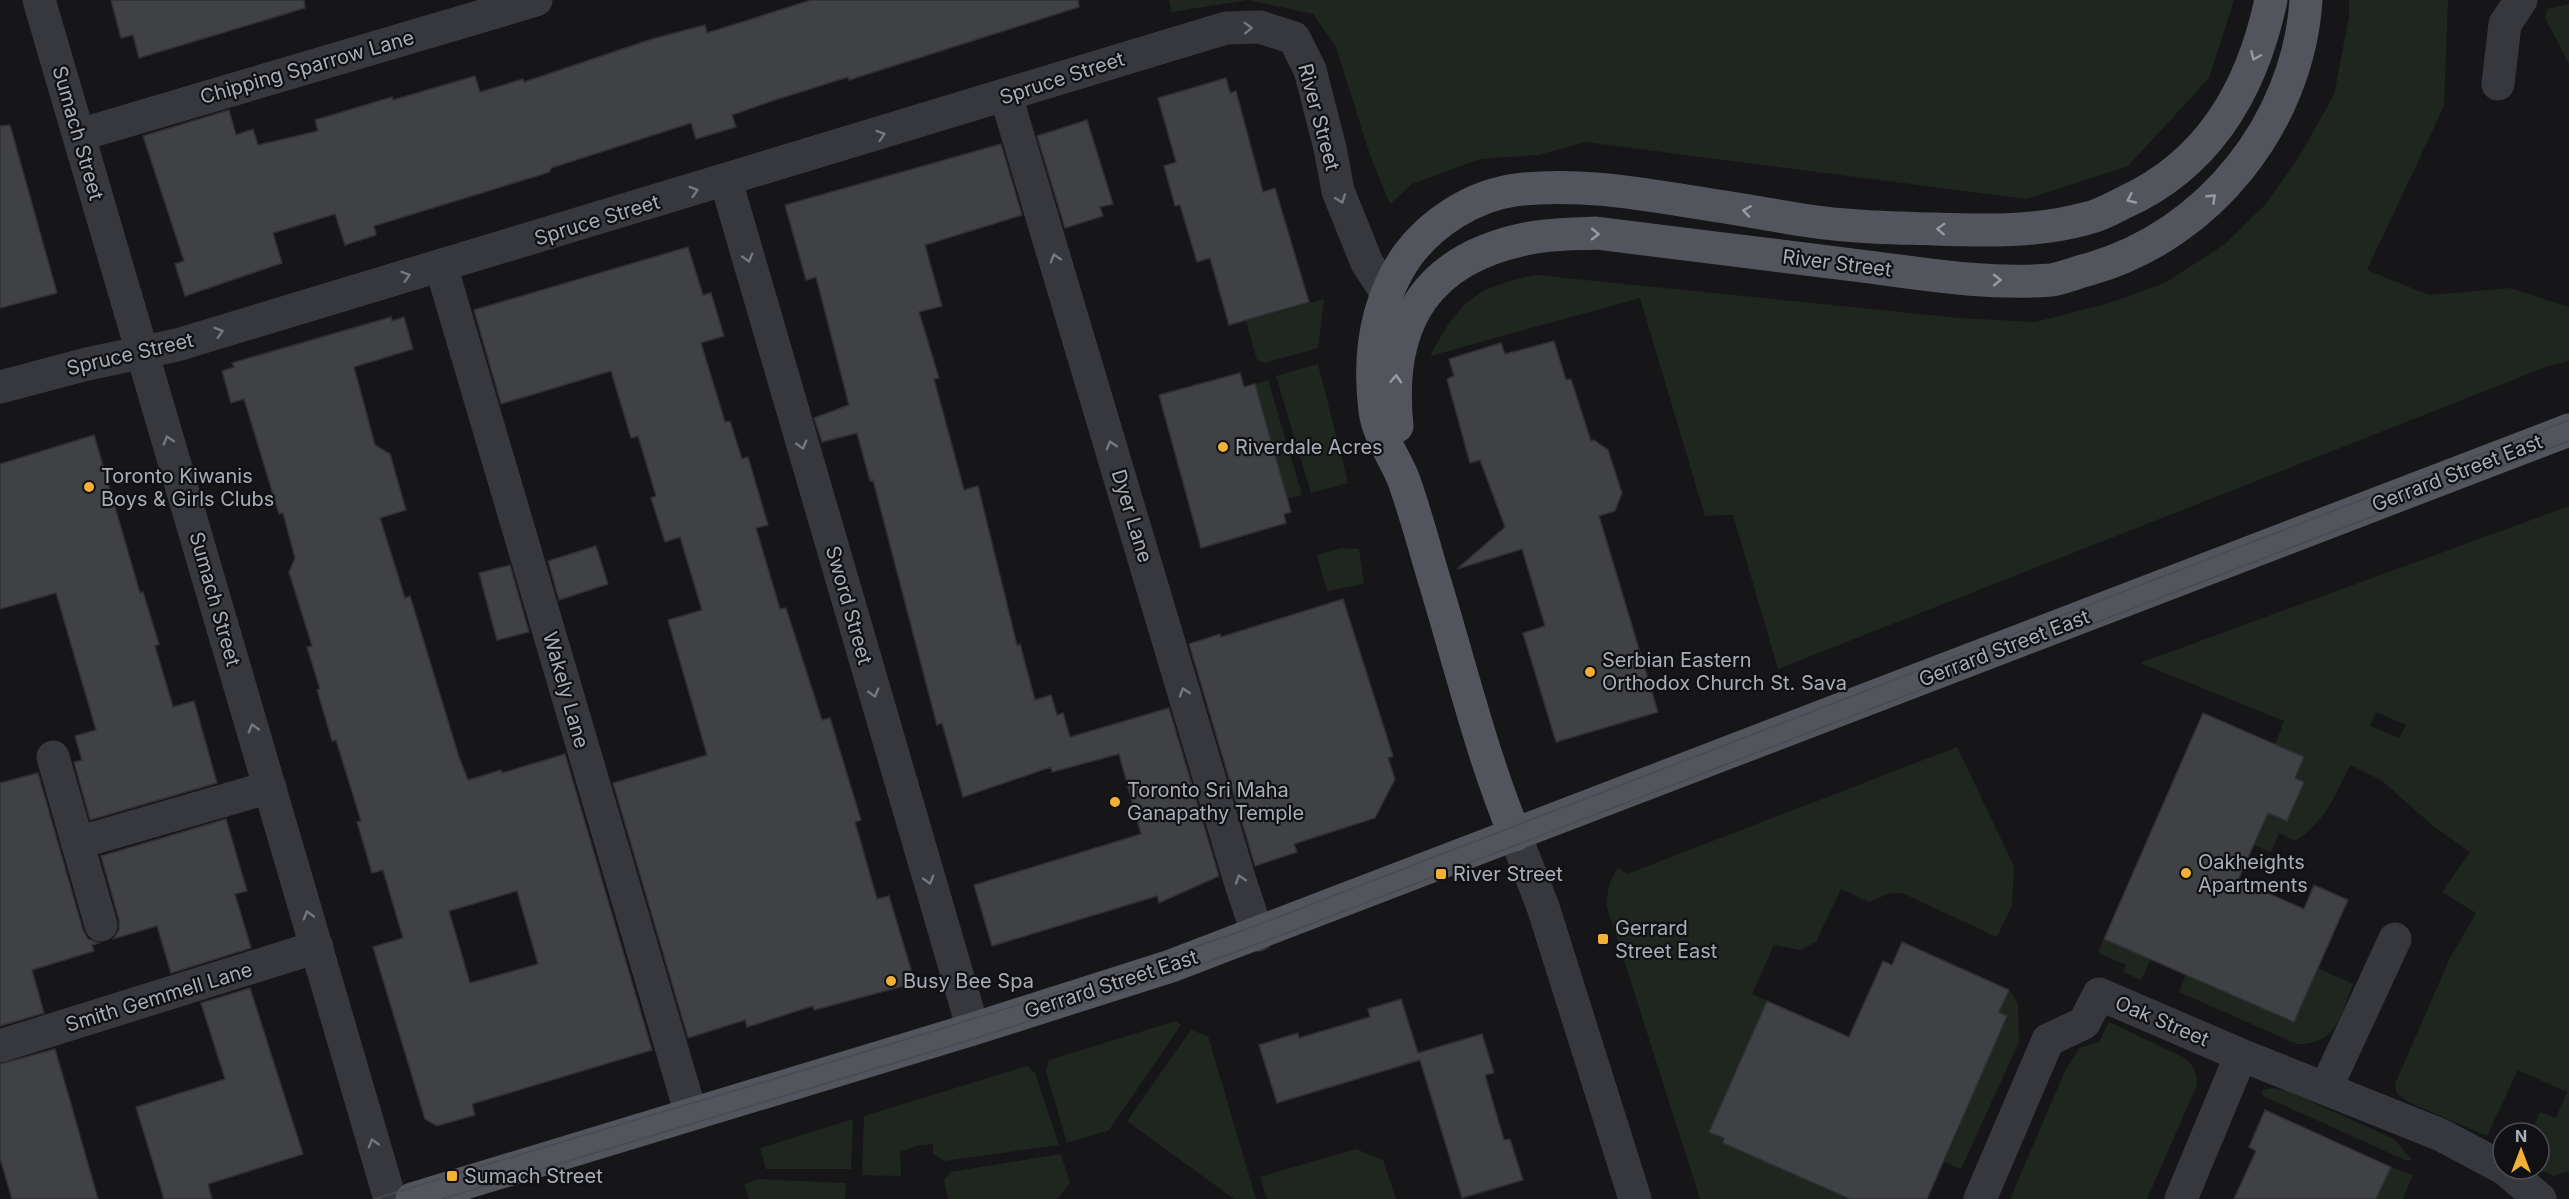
<svg xmlns="http://www.w3.org/2000/svg" width="2569" height="1199" viewBox="0 0 2569 1199" font-family="Inter,sans-serif">
<style>
.green{fill:#1e261f;fill-rule:evenodd}
.building{fill:#404145;stroke:#303034;stroke-width:1.5;fill-rule:evenodd}
.lines{fill:none;stroke-linecap:round;stroke-linejoin:round}
.minor{stroke:#37383d;stroke-width:33}
.major{stroke:#53555c;stroke-width:33}
.tram{stroke:#4a4c52;stroke-width:1.5}
.oneway{stroke:#757881}
.oneway2{stroke:#979ba6}
.poi-dot{fill:#f2b134;stroke:#111113;stroke-width:2}
.labels{text-anchor:middle;stroke-width:4.5;stroke-linejoin:round;paint-order:stroke}
.street-label{font-size:20px;fill:#a8adb8;stroke:#111113}
.poi-label{font-size:20px;fill:#a8adb8;stroke:#111113;text-anchor:start}
</style>
<rect width="100%" height="100%" fill="#161618"/>
<path class="green" d="M1169 0H2234L2209 78 2128 166 2027 199 1585 142 1538 155 1480 159 1412 184 1390 204 1370 155 1336 47 1313 14 1248 0 1172 12Z
M2349 0H2448L2444 106 2367 270 2429 295 2510 288 2569 307V361L2546 367 1778 669 1733 515 1705 516 1640 298 1430 356C1459 301 1476 286 1537 275L1959 318 2035 322 2106 304 2165 283 2225 244 2265 205 2297 160 2334 95 2349 17Z
M2569 4V64L2545 18 2547 9Z
M1324 299 1318 348 1265 363 1257 360 1246 321Z
M1318 364 1348 483 1311 493 1276 376Z
M1268 380 1302 495 1287 499 1255 384Z
M2569 506V1171L2554 1176 2537 1169 2539 1133H2531L2540 1112 2556 1118 2567 1092 2518 1070 2487 1136 2410 1103 2397 1094 2395 1084 2450 958 2476 913 2442 892 2470 852 2432 825 2381 780 2350 765C2334 797 2326 821 2295 841L2279 833 2271 852 2254 845 2268 813 2288 821 2304 782 2295 778 2304 757 2275 745 2284 721 2140 663ZM2376 712 2406 725 2399 738 2370 726Z
M1341 548 1359 549 1364 584 1327 591 1317 555Z
M1957 747 2014 866 2012 906 1997 937 1902 893 1888 894 1869 902 1841 889 1816 942 1800 950 1774 945 1752 994 1767 1001 1709 1131 1724 1138 1723 1143 1848 1199H1700L1607 907C1607 892 1609 881 1618 868L1627 874Z
M2104 939 2151 959 2141 980 2123 972 2126 965 2098 953Z
M2318 968 2353 984C2340 1016 2337 1045 2297 1044L2179 992 2186 974 2294 1022Z
M2009 990 2018 1004 2019 1042 1961 1169 1944 1162 1960 1126 1950 1122 1975 1089 2007 1016 1999 1012Z
M1176 1021 1181 1025 1109 1130 1067 1143 1046 1071 1049 1060Z
M2109 1022 2183 1057C2194 1065 2196 1071 2197 1085L2147 1199H2010L2064 1073 2079 1048 2099 1042Z
M1191 1030 1208 1036 1256 1199H1234L1127 1121Z
M1027 1066 1035 1073 1059 1145 944 1161 933 1154V1144L916 1146 900 1152 901 1176 862 1175 864 1116Z
M2274 1088 2290 1092 2394 1139 2412 1160H2405L2263 1096 2262 1090Z
M853 1119 851 1169H766L760 1148Z
M1356 1149 1383 1160 1396 1199H1267L1260 1177Z
M1061 1154 1070 1183 1057 1199H948L944 1180 950 1172Z
M2391 1167 2413 1175 2403 1199H2377Z
M758 1179 846 1183 845 1199H749L744 1185Z"/>
<path class="building" d="M111 0H304L305 8 139 58 133 35 121 38Z
M811 0H1078L1079 7 849 80 848 77 772 101 732 115 736 127 696 139 691 123 551 168 550 172 374 226 376 235 345 245 335 214 273 233 282 263 185 296 175 264 184 261 143 136 229 110 236 135 253 129 258 145 318 131 315 120 392 97 393 100 475 76 480 92 523 79 524 82 652 39 705 25 707 33Z
M1226 78 1230 93 1236 91 1263 192 1275 188 1309 302 1229 325 1210 258 1197 262 1180 205 1175 206 1164 166 1176 162 1158 98Z
M1087 120 1113 204 1100 207 1103 216 1065 228 1037 136Z
M10 125 57 293 0 308V126Z
M1001 144 1022 215 925 245 942 306 919 312 939 378 934 379 964 490 978 486 1017 645 1020 644 1035 700 1051 695 1057 715 1063 713 1070 737 1169 708 1219 876 1159 903 1157 896 992 946 974 885 1141 834 1119 754 1052 772 1051 767 963 797 942 723 937 725 873 480 870 481 857 433 822 442 814 418 849 405 816 277 806 280 785 205Z
M688 247 703 295 711 293 724 336 701 343 725 422 730 421 742 459 748 457 768 525 756 528 780 609 786 608 822 720 830 718 861 820 855 822 877 899 889 896 915 983 814 1010 813 1006 747 1027 745 1020 688 1038 613 783 707 755 668 620 702 610 680 537 665 542 651 498 656 496 638 436 631 438 611 371 501 404 474 310Z
M391 317 392 321 404 317 413 349 354 367 375 445 390 454 406 510 380 518 405 598 410 596 459 757 468 780 501 770 502 773 565 754 652 1050 472 1104 475 1115 437 1126 425 1119 373 947 403 938 383 870 372 873 357 822 361 821 336 740 332 741 317 690 320 689 307 647 312 646 289 572 295 558 283 513 279 514 244 399 231 403 222 371 234 367 232 363ZM517 891 538 964 470 983 449 911Z
M1554 341 1566 380 1571 379 1591 441 1594 440 1608 450 1622 493 1615 511 1599 516 1658 712 1556 742 1523 633 1545 626 1522 549 1457 569 1505 527 1480 460 1470 463 1447 379 1454 376 1449 359 1501 343 1505 354Z
M1240 373 1244 387 1255 384 1291 512 1284 514 1286 523 1201 548 1159 395Z
M94 435 140 593 143 592 159 644 155 646 173 707 194 701 217 783 90 820 74 762 82 760 75 736 96 730 56 593 0 609V464Z
M596 546 608 584 559 600 548 561Z
M510 565 529 632 497 640 479 573Z
M1343 599 1393 756 1388 758 1395 779 1375 818 1294 844 1297 852 1255 866 1189 644 1220 634 1221 637Z
M2203 713 2304 757 2295 778 2304 782 2287 821 2268 813 2238 880 2304 909 2314 885 2348 900 2294 1022 2104 939Z
M38 773 83 930 88 939 99 943 92 945 94 951 32 970 44 1013 0 1026V783Z
M226 819 247 891 235 894 251 948 171 973 157 926 113 939 119 930V920L101 856Z
M1902 942 2009 990 1999 1012 2007 1016 1927 1199H1850L1723 1143 1724 1138 1709 1132 1767 1001 1849 1037 1883 961 1892 965Z
M250 988 303 1154 208 1184 212 1199H164L136 1107 225 1079 201 1003Z
M1401 999 1418 1053 1482 1034 1494 1073 1485 1075 1504 1140 1510 1139 1523 1180 1462 1198 1420 1060 1277 1103 1259 1045 1298 1033 1299 1038 1370 1017 1368 1009Z
M55 1049 71 1104 98 1199H12L0 1158V1064Z
M2265 1110 2391 1167 2376 1199H2234L2256 1151 2249 1147Z"/>
<g class="lines">
<path class="minor" d="M39 0 390 1199
M2498 84 2505 24 2521 0
M1006 96 1240 881 1258 935
M79 135 536 0
M726 181 973 1029
M441 266 691 1114
M0 387 87 364 177 345 1226 28 1260 27 1294 38 1310 70 1330 148 1338 191 1367 263 1386 292
M53 757 101 925
M1515 835 1543 907 1635 1199
M77 843 270 787
M0 1046 317 947
M2241 1055 2441 1135 2503 1168
M2326 1088 2395 939
M2505 1169 2540 1199
M1980 1199 2048 1040 2084 1023 2099 994 2241 1055 2181 1199"/>
<path class="major" d="M1397 426C1386 320 1429 255 1536 237 1555 234 1576 234 1596 233 1684 244 1773 255 1861 266 1924 274 1987 285 2051 280 2064 278 2077 272 2090 269 2209 235 2298 123 2306 0
M1515 835C1481 753 1460 664 1434 579 1424 546 1415 511 1403 478 1394 457 1378 434 1375 411 1368 355 1375 303 1407 256 1432 222 1473 196 1515 190 1585 181 1657 197 1725 207 1765 213 1805 222 1845 225 1875 228 1905 228 1935 229 1986 231 2038 232 2088 218 2101 215 2113 208 2125 202 2210 163 2252 89 2271 0
M412 1199 973 1029 1171 966 2569 430"/>
<path class="tram" d="M375 1199C668 1107 966 1028 1255 926L2569 420
M442 1199 970 1040 1153 982 1287 933 2569 441"/>
</g>
<defs><path id="oneway-chevron" d="M-2-3.5L2.5 0L-2 3.5" fill="none" stroke-width="1.6" stroke-linecap="round" stroke-linejoin="round" transform="scale(1.5)"/></defs>
<g class="oneway">
<use href="#oneway-chevron" transform="translate(1248 28) rotate(-2)"/>
<use href="#oneway-chevron" transform="translate(881 135) rotate(-17)"/>
<use href="#oneway-chevron" transform="translate(694 191) rotate(-17)"/>
<use href="#oneway-chevron" transform="translate(1341 199) rotate(70)"/>
<use href="#oneway-chevron" transform="translate(748 258) rotate(74)"/>
<use href="#oneway-chevron" transform="translate(1055 258) rotate(-107)"/>
<use href="#oneway-chevron" transform="translate(406 276) rotate(-17)"/>
<use href="#oneway-chevron" transform="translate(219 332) rotate(-17)"/>
<use href="#oneway-chevron" transform="translate(168 440) rotate(-107)"/>
<use href="#oneway-chevron" transform="translate(802 445) rotate(74)"/>
<use href="#oneway-chevron" transform="translate(1111 445) rotate(-107)"/>
<use href="#oneway-chevron" transform="translate(1184 692) rotate(-107)"/>
<use href="#oneway-chevron" transform="translate(874 693) rotate(74)"/>
<use href="#oneway-chevron" transform="translate(253 728) rotate(-106)"/>
<use href="#oneway-chevron" transform="translate(1240 879) rotate(-108)"/>
<use href="#oneway-chevron" transform="translate(929 880) rotate(74)"/>
<use href="#oneway-chevron" transform="translate(308 915) rotate(-106)"/>
<use href="#oneway-chevron" transform="translate(373 1143) rotate(-106)"/>
</g>
<g class="oneway2">
<use href="#oneway-chevron" transform="translate(2255 56) rotate(113)"/>
<use href="#oneway-chevron" transform="translate(2212 198) rotate(-43)"/>
<use href="#oneway-chevron" transform="translate(2131 199) rotate(155)"/>
<use href="#oneway-chevron" transform="translate(1747 211) rotate(-171)"/>
<use href="#oneway-chevron" transform="translate(1941 229) rotate(-178)"/>
<use href="#oneway-chevron" transform="translate(1595 234) rotate(1)"/>
<use href="#oneway-chevron" transform="translate(1997 280) rotate(-1)"/>
<use href="#oneway-chevron" transform="translate(1396 379) rotate(-87)"/>
</g>
<g class="poi-dot">
<circle cx="1223" cy="447" r="6"/>
<circle cx="89" cy="487" r="6"/>
<circle cx="1590" cy="672" r="6"/>
<circle cx="1115" cy="802" r="6"/>
<circle cx="2186" cy="873" r="6"/>
<rect x="1435" y="868" width="12" height="12" rx="3"/>
<rect x="1597" y="933" width="12" height="12" rx="3"/>
<circle cx="891" cy="981" r="6"/>
<rect x="446" y="1170" width="12" height="12" rx="3"/>
</g>
<g class="labels">
<g class="street-label">
<text transform="translate(307 67) rotate(-16)" y="7">Chipping Sparrow Lane</text>
<text transform="translate(1062 78) rotate(-18)" y="7">Spruce Street</text>
<text transform="translate(1319 117) rotate(75)" y="7">River Street</text>
<text transform="translate(78 133) rotate(74)" y="7">Sumach Street</text>
<text transform="translate(597 220) rotate(-17)" y="7">Spruce Street</text>
<text transform="translate(1837 263) rotate(7)" y="7">River Street</text>
<text transform="translate(130 354) rotate(-13)" y="7">Spruce Street</text>
<text transform="translate(2457 473) rotate(-21)" y="7">Gerrard Street East</text>
<text transform="translate(1132 516) rotate(73)" y="7">Dyer Lane</text>
<text transform="translate(215 599) rotate(74)" y="7">Sumach Street</text>
<text transform="translate(849 605) rotate(74)" y="7">Sword Street</text>
<text transform="translate(2004 648) rotate(-21)" y="7">Gerrard Street East</text>
<text transform="translate(566 690) rotate(74)" y="7">Wakely Lane</text>
<text transform="translate(1111 984) rotate(-18)" y="7">Gerrard Street East</text>
<text transform="translate(159 997) rotate(-17)" y="7">Smith Gemmell Lane</text>
<text transform="translate(2162 1021) rotate(23)" y="7">Oak Street</text>
</g>
<g class="poi-label">
<text x="1235" y="454">Riverdale Acres</text>
<text x="101" y="483">Toronto Kiwanis<tspan x="101" dy="23">Boys &amp; Girls Clubs</tspan></text>
<text x="1602" y="667">Serbian Eastern<tspan x="1602" dy="23">Orthodox Church St. Sava</tspan></text>
<text x="1127" y="797">Toronto Sri Maha<tspan x="1127" dy="23">Ganapathy Temple</tspan></text>
<text x="2198" y="869">Oakheights<tspan x="2198" dy="23">Apartments</tspan></text>
<text x="1453" y="881">River Street</text>
<text x="1615" y="935">Gerrard<tspan x="1615" dy="23">Street East</tspan></text>
<text x="903" y="988">Busy Bee Spa</text>
<text x="464" y="1183">Sumach Street</text>
</g>
</g>
<g transform="translate(2521 1151)"><circle r="28" fill="#111113" stroke="#4d4f55" stroke-width="1.5"/>
<path d="M0-4.5L10 22L0 15L-10 22Z" fill="#f2b134"/>
<text y="-9" font-size="16" font-weight="bold" text-anchor="middle" fill="#a8adb8">N</text>
</g>
</svg>
